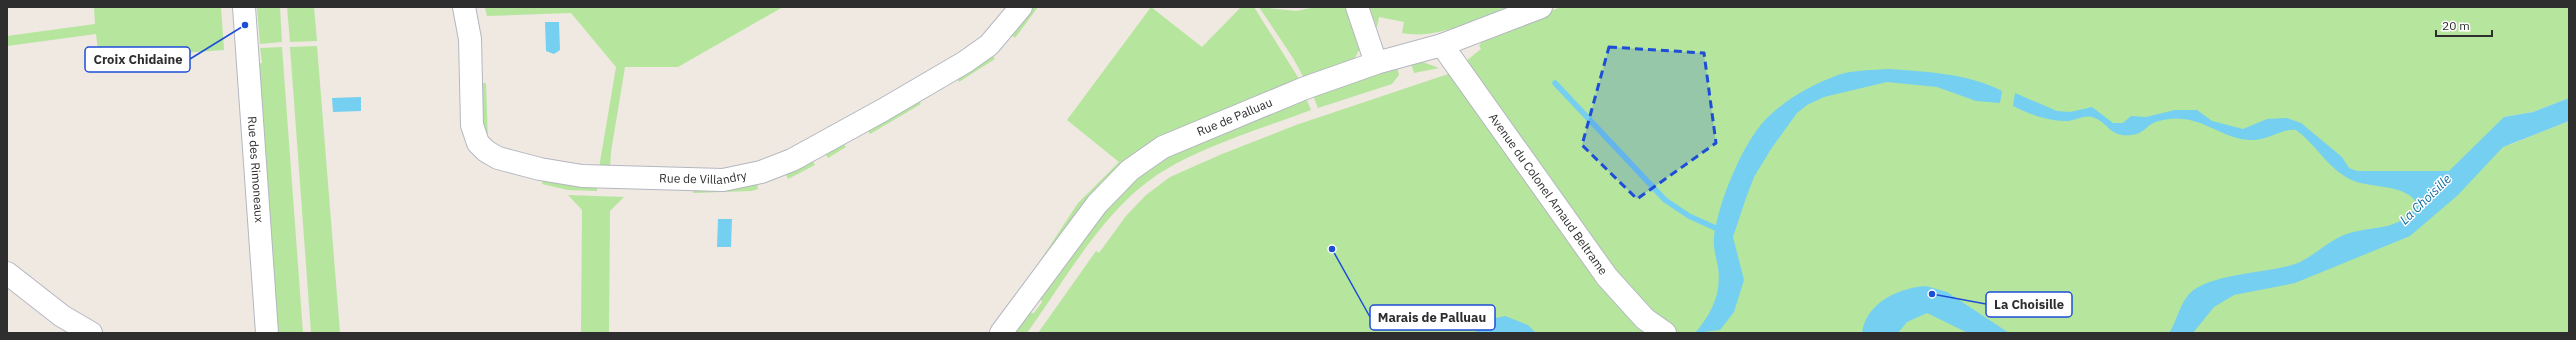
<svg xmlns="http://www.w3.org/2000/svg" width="2576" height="340" viewBox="0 0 2576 340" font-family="'IBM Plex Sans',sans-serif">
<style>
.green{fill:#b6e59e}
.water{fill:#75cff0}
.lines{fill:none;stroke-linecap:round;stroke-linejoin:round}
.stream{stroke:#75cff0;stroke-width:5.5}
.minor-casing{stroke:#b4b7c1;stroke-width:24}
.minor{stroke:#fff;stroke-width:22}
.marked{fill:#1d4ed8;fill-opacity:0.2;stroke:#1d4ed8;stroke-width:3;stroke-dasharray:8 5;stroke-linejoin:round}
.labels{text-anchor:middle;stroke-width:3;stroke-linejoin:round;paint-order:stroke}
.street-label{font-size:12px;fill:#2e2e2e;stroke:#fff}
.water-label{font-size:13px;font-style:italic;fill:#0d6fa3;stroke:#fff}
.leader{fill:none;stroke:#1d4ed8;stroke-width:1.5}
.callout-dot{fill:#1d4ed8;stroke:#fff;stroke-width:1.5}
.callout{fill:#fff;stroke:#1d4ed8;stroke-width:1.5}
.callout-label{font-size:13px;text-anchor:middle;font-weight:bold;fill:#2e2e2e}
</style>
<rect width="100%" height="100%" fill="#efe9e1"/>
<path class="green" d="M108 7H221L224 50 99 59 96 34 7 46V36L95 24 94 8Z
M253 7H280L282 42 260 44 257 8Z
M287 7H314L317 41 290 42Z
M783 7 678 67H625L611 152 610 168H599L616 67 571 13 487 16 485 8Z
M1029 7H1038L1015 38 1009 33Z
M1151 7 1202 47 1241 7H1254L1301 82 1185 128 1013 302 1078 203 1119 162 1067 120Z
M1259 7 1296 11 1316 7H1346L1362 44 1353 62 1305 80 1293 58Z
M1369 7H1510C1478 19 1437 40 1402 33L1404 22 1379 17 1377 28Z
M1562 7H2569V98L2533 112 2504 117 2509 145 2569 121V333H1038L1096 251 1099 253 1126 216 1146 195 1170 177 1222 154 1296 125 1451 73 1481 49 1479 46 1483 40 1530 17Z
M317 46 340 333H311L290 47Z
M282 47 303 333H277L257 64 262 63 260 48Z
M990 52 995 59 959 82 955 76Z
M1420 61 1439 68 1414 73 1411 64Z
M1396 64 1399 75 1392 84 1318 108 1312 93Z
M478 83H486L488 141 483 134Z
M1305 96 1311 110C1263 128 1190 150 1150 180 1100 216 1063 283 1027 333H1012L1025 313H1034L1042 302 1038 293 1084 231 1150 164Z
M917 98 921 104 870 134 866 128Z
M842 141 846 147 828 158 824 152Z
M812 159 815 165 788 179 785 172Z
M544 177 597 184V191L568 190 542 184Z
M757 182 758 189 751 191 693 193V186Z
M568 195 624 197 610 211 609 333H581L582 210Z"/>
<path class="water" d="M545 22H559L560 50 554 54 546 51Z
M1889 69C1927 72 1967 73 2002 91L2000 103 1976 101 1937 87 1887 82 1824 97 1807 105 1797 113 1771 149 1754 177 1746 198 1733 237 1744 280 1734 312 1720 330 1695 333C1711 314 1722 294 1718 267 1716 257 1713 248 1714 237 1718 203 1742 144 1766 119 1786 99 1811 85 1838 75 1853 70 1873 70 1889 69Z
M2015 93 2057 111 2070 112 2092 107 2113 123H2123L2131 116 2146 117 2175 110H2197L2212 121 2243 129 2267 119 2287 118 2301 123 2342 157 2349 168 2357 171H2449L2504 117 2533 112 2569 98V121L2503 147 2458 195 2410 236 2295 283 2234 295 2214 307 2193 333H2169C2178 320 2180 299 2195 289 2220 273 2267 273 2295 264 2309 260 2328 241 2344 235 2372 224 2397 234 2418 205 2408 184 2372 188 2354 181 2329 171 2317 145 2296 130 2283 128 2268 140 2253 140 2228 141 2207 121 2183 119 2174 118 2158 119 2150 125 2144 130 2140 134 2132 135 2109 138 2109 122 2092 117 2084 115 2076 120 2068 121 2049 122 2029 114 2013 106Z
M361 97V111L333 112 332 98Z
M718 219H732L731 247H717Z
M1926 286 1947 292 2009 333H1968L1927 313 1907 322 1898 333H1862C1866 303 1898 288 1926 286Z
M1505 316 1528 325 1536 333H1474L1487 320Z"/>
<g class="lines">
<path class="stream" d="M1555 83 1665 200 1689 216 1722 231"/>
<defs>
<g id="minor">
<path id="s1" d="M244 7 267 333"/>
<path id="s2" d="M464 7 470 39 472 125 478 143 486 151 498 158 540 169 582 176 723 180 761 172 792 160 883 110 965 62 989 45 1021 7"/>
<path d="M1357 7 1376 63"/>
<path id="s3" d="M1442 45 1607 277 1645 319 1665 333"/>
<path d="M7 273 62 316 91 333"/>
<path id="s4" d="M1001 333 1097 204 1130 170 1163 147 1305 88 1376 63 1442 45 1541 7"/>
</g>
</defs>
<use href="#minor" class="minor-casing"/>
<use href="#minor" class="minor"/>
</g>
<path class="marked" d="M1609 47 1704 53 1716 143 1637 199 1582 145Z"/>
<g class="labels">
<g class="street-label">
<text dy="4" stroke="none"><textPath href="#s4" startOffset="326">Rue de Palluau</textPath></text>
<text dy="4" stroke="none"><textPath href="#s1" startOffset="163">Rue des Rimoneaux</textPath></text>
<text dy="4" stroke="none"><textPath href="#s2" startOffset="370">Rue de Villandry</textPath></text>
<text dy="4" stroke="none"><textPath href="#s3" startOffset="183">Avenue du Colonel Arnaud Beltrame</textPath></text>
</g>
<g class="water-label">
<text transform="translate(2425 199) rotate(-44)" y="5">La Choisille</text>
</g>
</g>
<path class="leader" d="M245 25L190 59M1932 294L1986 304M1332 249L1370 317"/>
<g class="callout-dot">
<circle cx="245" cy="25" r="4"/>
<circle cx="1932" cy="294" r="4"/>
<circle cx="1332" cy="249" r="4"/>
</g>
<g class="callout">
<rect x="85" y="47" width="105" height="25" rx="4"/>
<rect x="1986" y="292" width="86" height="25" rx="4"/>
<rect x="1370" y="305" width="125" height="25" rx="4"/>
</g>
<g class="callout-label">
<text x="138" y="64">Croix Chidaine</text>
<text x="2029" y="309">La Choisille</text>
<text x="1432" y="322">Marais de Palluau</text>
</g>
<rect width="2576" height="340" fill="none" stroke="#2e2e2e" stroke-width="16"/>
<path d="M2436 30v6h56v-6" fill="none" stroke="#2e2e2e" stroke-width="2"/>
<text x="2442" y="30" font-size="12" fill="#2e2e2e" stroke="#ffffff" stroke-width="3" paint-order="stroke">20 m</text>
</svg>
